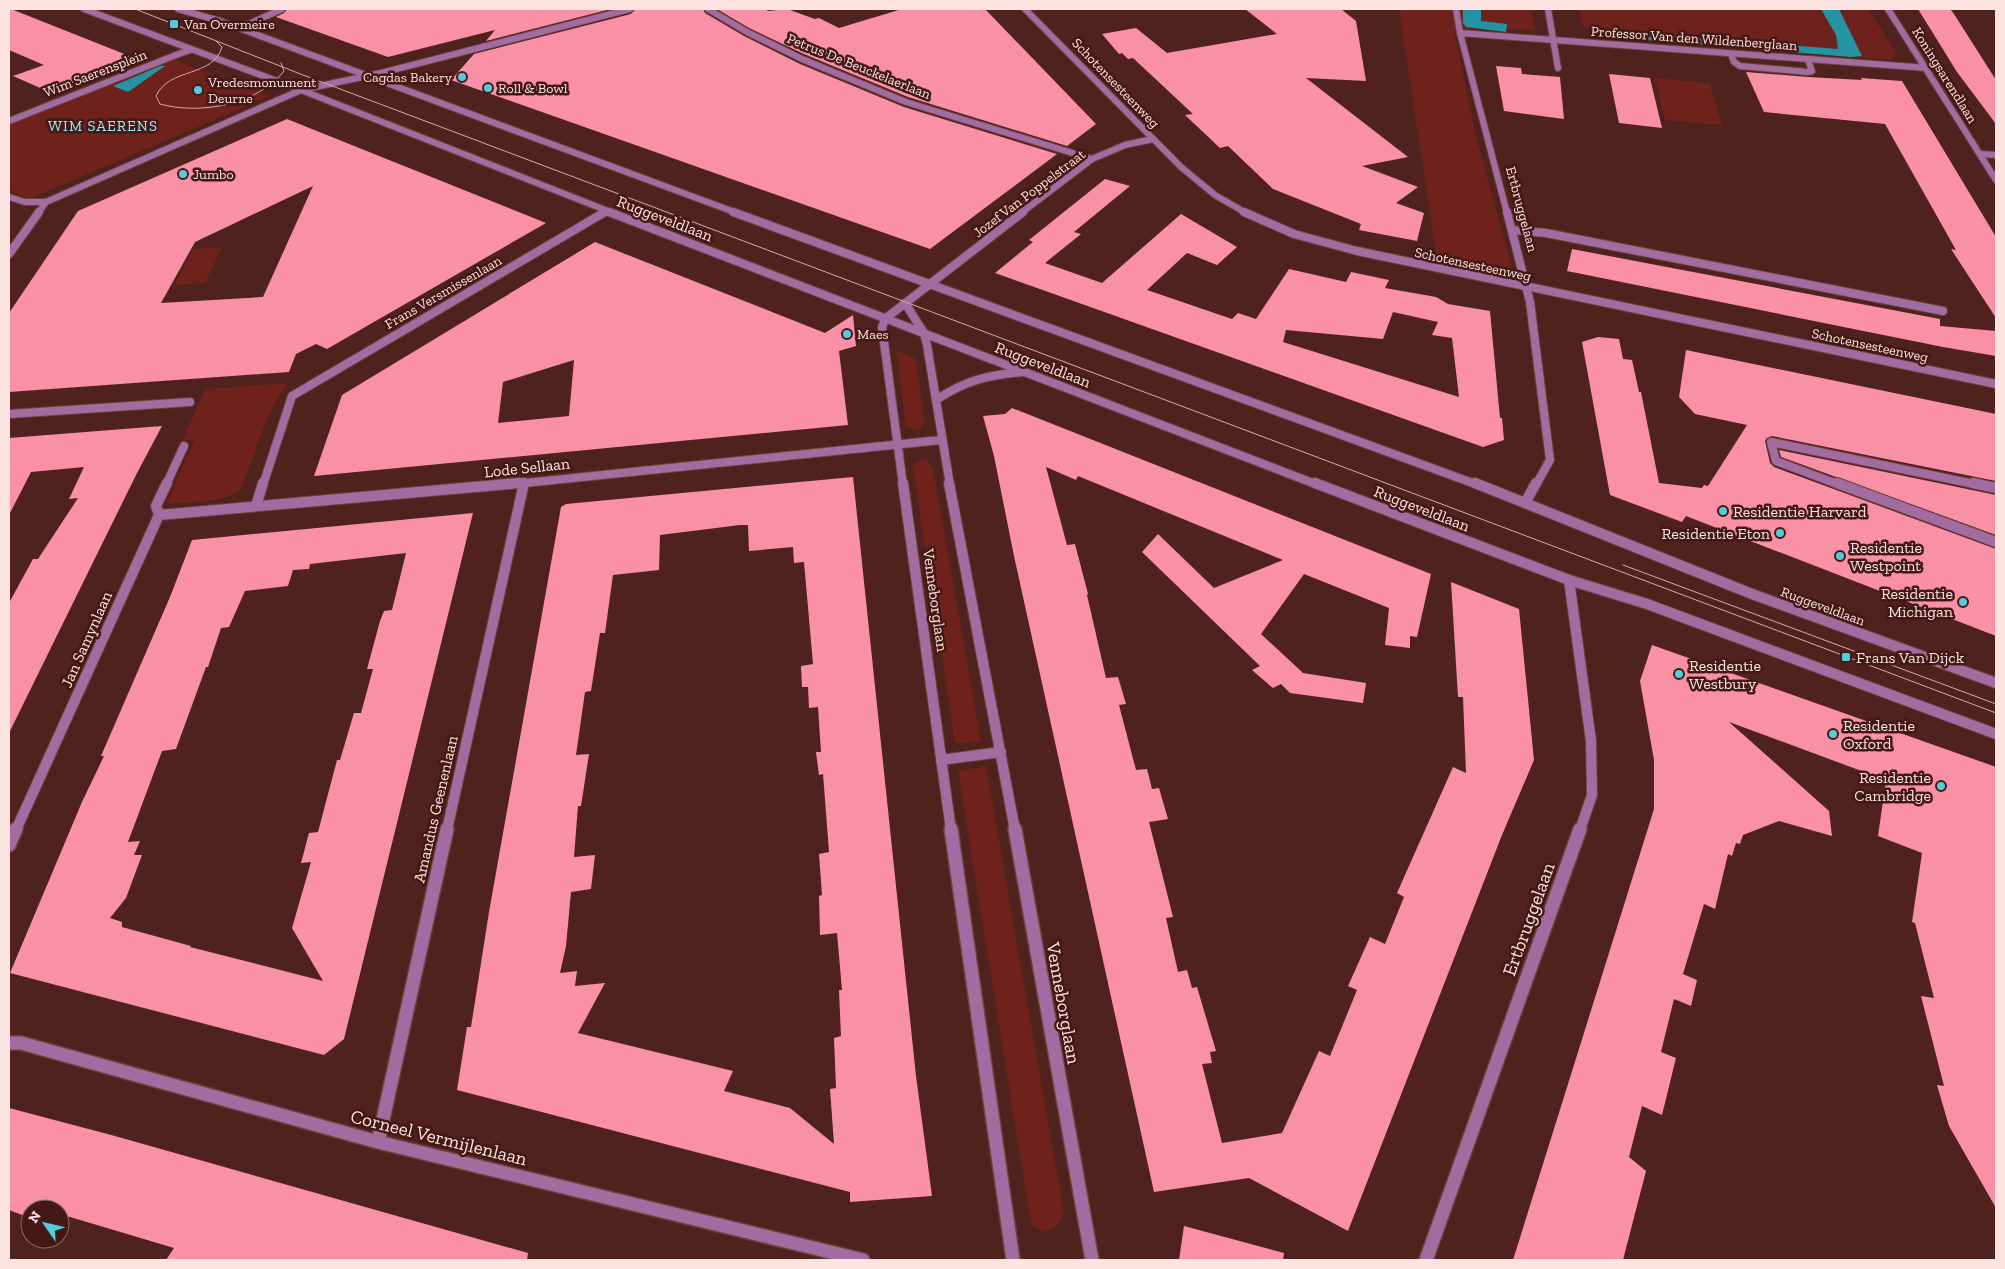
<svg xmlns="http://www.w3.org/2000/svg" width="2005" height="1269" viewBox="0 0 2005 1269" font-family="'Zilla Slab',serif">
<style>
.green{fill:#6f211b}
.water{fill:#2394a3}
.building{fill:#fa90a5;fill-rule:evenodd}
.lines{fill:none;stroke-linecap:round;stroke-linejoin:round}
.service-far2-casing{stroke:#6c413c;stroke-width:8}
.service-far1-casing{stroke:#6c413c;stroke-width:10}
.service-casing{stroke:#6c413c;stroke-width:12}
.pedestrian-casing{stroke:#6c413c;stroke-width:8}
.minor-far3-casing{stroke:#6c413c;stroke-width:8}
.minor-far2-casing{stroke:#6c413c;stroke-width:10}
.minor-far1-casing{stroke:#6c413c;stroke-width:12}
.minor-casing{stroke:#6c413c;stroke-width:16}
.tertiary-far2-casing{stroke:#6c413c;stroke-width:8}
.tertiary-far1-casing{stroke:#6c413c;stroke-width:10}
.tertiary-casing{stroke:#6c413c;stroke-width:12}
.service-far2{stroke:#a26ca0;stroke-width:6}
.service-far1{stroke:#a26ca0;stroke-width:8}
.service{stroke:#a26ca0;stroke-width:10}
.pedestrian{stroke:#a26ca0;stroke-width:6}
.minor-far3{stroke:#a26ca0;stroke-width:6}
.minor-far2{stroke:#a26ca0;stroke-width:8}
.minor-far1{stroke:#a26ca0;stroke-width:10}
.minor{stroke:#a26ca0;stroke-width:13}
.tertiary-far2{stroke:#a26ca0;stroke-width:6}
.tertiary-far1{stroke:#a26ca0;stroke-width:8}
.tertiary{stroke:#a26ca0;stroke-width:10}
.tram{stroke:#ceafab;stroke-width:1}
.poi-dot{fill:#53cbdb;stroke:#441814;stroke-width:2}
.labels{text-anchor:middle;stroke-width:5;stroke-linejoin:round;paint-order:stroke}
.far-poi-label{font-size:14px;fill:#fde4e0;stroke:#441814;text-anchor:start}
.far-street-label{font-size:14px;fill:#fde4e0;stroke:#441814}
.far-neighbourhood-label{font-size:15px;letter-spacing:1px;fill:#9cedf9;stroke:#441814}
.street-label{font-size:16px;fill:#fde4e0;stroke:#441814}
.poi-label{font-size:16px;fill:#fde4e0;stroke:#441814;text-anchor:start}
.near-street-label{font-size:19px;fill:#fde4e0;stroke:#441814}
</style>
<rect width="100%" height="100%" fill="#50221d"/>
<path class="green" d="M1399 9H1531L1535 30 1454 29 1475 132 1513 271 1437 260Z
M1580 9H1868L1896 52 1892 60 1598 37 1581 24Z
M172 59 270 96 29 199 9 190V124Z
M1655 78 1709 83 1722 125 1665 120Z
M222 247 205 283 175 285 193 249Z
M897 351 915 358 925 421 920 429 913 430 906 427 905 423Z
M290 383C271 397 252 460 243 485 229 505 191 501 167 504L194 440H183L205 389Z
M926 459 933 468 981 741 955 743 913 468 915 463Z
M986 766 1064 1213 1058 1225 1044 1232 1031 1224 958 771Z"/>
<path class="water" d="M1463 9H1481V21L1507 24 1506 32 1466 27 1463 23Z
M1821 9H1839L1862 56 1851 57 1658 41 1648 40 1647 37 1648 34 1838 49 1836 35Z
M160 66H165L128 92 113 86Z"/>
<path class="building" d="M9 9H11L137 59 50 92 47 91 13 76 44 65 9 50Z
M287 9H611L486 41 495 30 388 57 276 17 284 13Z
M635 9H703L705 13 744 36 800 64 904 107 1057 154 930 249 451 80 474 54 631 14Z
M717 9H765L768 11 787 9 815 19 819 18 839 28 902 9H985L1096 124 1067 146 908 97 804 54 749 28Z
M1245 9H1341L1356 21 1366 81 1306 78 1408 157 1362 166 1418 187 1396 203 1424 213 1417 241 1359 230 1361 224 1273 189 1228 146 1220 148 1185 115 1193 114 1133 58 1128 59 1122 53 1119 54 1102 34 1136 28 1167 53 1277 34Z
M1918 9H1950L1954 14 1996 80V124L1957 72Z
M1496 66 1521 68 1522 74 1560 77 1564 119 1504 111Z
M1746 72 1808 77 1862 80 1861 78 1902 81 1996 237V318L1951 249 1956 250 1885 124 1764 112Z
M1609 74 1650 78 1662 128 1619 123Z
M287 119 546 223 327 349 316 344 296 354 289 372 9 392V313L78 211ZM313 186 263 297 161 303 195 242Z
M1105 179 1130 186 1074 232 1081 234 1045 263 1102 283 1181 214 1237 247 1217 265 1187 253 1147 290 1232 319 1238 313 1256 319 1289 269 1346 282 1351 272 1389 280 1385 288 1436 297 1448 304 1490 311 1500 418H1502L1504 440 1483 447 995 273 1033 242 1029 240ZM1393 312 1438 322 1432 335 1452 338 1459 397 1283 342 1286 330 1383 339Z
M595 242 825 333 853 315 856 346 839 351 848 425 314 476 342 395ZM574 360 569 416 498 423 503 382Z
M1572 249 1940 319V326L1996 331V356L1943 347 1567 271Z
M1598 337 1619 339 1623 359 1632 360 1639 392H1641L1659 483 1702 488 1704 485 1708 486 1747 425 1695 414 1679 397 1686 350 1996 414V481L1772 436 1767 438 1765 441 1770 463 1774 467 1996 549V636L1686 516 1682 522 1610 495 1582 342Z
M1012 408 1431 574 1417 637 1410 636V648L1385 645 1389 608 1304 574 1261 634 1303 673 1366 683 1363 703 1290 693 1281 684 1273 688 1252 670 1260 666 1142 552 1158 534 1214 588 1283 560 1078 476 1076 480 1046 467 1067 545 1075 544 1088 594 1087 595 1106 678 1118 677 1126 704 1119 705 1136 770 1147 769 1152 789 1159 788 1168 819 1149 822 1173 917 1166 918 1178 972 1187 970 1192 988 1197 987 1216 1051 1210 1052 1212 1063 1202 1064 1222 1143 1282 1133 1319 1051 1330 1056 1357 990 1348 986 1370 937 1385 944 1404 897 1397 893 1453 767 1466 773 1463 697H1458L1451 582 1519 609 1534 760 1502 835 1348 1231 1249 1178 1154 1192 1014 556 994 456 983 416 1005 414Z
M162 426 137 473 9 733V603L33 559H38L78 498 69 499 84 467 31 472 9 515V438Z
M1779 450 1996 495V535L1781 457Z
M853 477 916 1076 932 1196 850 1202V1192L457 1090 467 1027H471L489 912 561 507 566 504ZM740 525H748L749 551 793 547 794 563 804 562 813 664 801 666 802 687H808L809 708 818 707 821 752H816L819 775 823 774 829 852 819 854 822 895 819 896 820 935 837 933 842 990H839L841 1036 834 1038 836 1088 830 1089 834 1144 790 1108 724 1091 733 1071 578 1033 605 983 575 986 577 971 560 973 566 946 571 892 591 889 595 855 574 857 578 806H581L589 754 576 755 585 692 591 691 600 633H605L613 575 659 570 660 535Z
M473 513 344 1039 324 1055 10 973 82 802 104 756H101L170 597 192 540ZM406 553 392 610 384 611 380 621 367 669H373L361 713H354L340 760H337L318 832 309 833 301 863 311 862 292 928 323 981 190 947 191 946 122 927V922L110 918 126 898 142 855H134L140 841 128 842 162 751 176 749 206 667H208L221 628 229 627 245 591 288 586 293 570 309 569 310 564Z
M1652 645 1996 767V1208L1949 1126 1937 1085 1944 1086 1921 996 1934 998 1915 923 1912 922 1922 853 1878 836 1886 780 1729 722 1829 811 1832 836 1779 821 1743 835 1740 844 1736 843 1732 856 1728 854 1715 909 1704 904 1683 974 1697 980 1691 1006 1674 999 1661 1052 1676 1058 1662 1115 1642 1106 1629 1157 1646 1171 1623 1260H1513L1654 809V760L1640 681Z
M9 1108 115 1136 528 1253 527 1260H166L174 1248 60 1214V1209H30V1218L9 1210Z
M1184 1226 1284 1253 1283 1260H1179Z"/>
<g class="lines">
<defs>
<path id="service-far2" d="M1548 9 1558 68
M1731 54 1734 62 1740 66 1808 72 1812 71 1808 60"/>
<path id="service-far1" d="M1512 230 1546 233 1943 311
M1840 485 1776 461 1771 442 1979 485"/>
<path id="service" d="M1837 483 1996 542
M1973 483 1996 488"/>
<path id="pedestrian" d="M9 121 176 55"/>
<path id="minor-far3" d="M708 9 747 32 802 59 906 102 1092 159
M1456 9 1460 33 1507 213
M1888 9 1996 180
M240 28 282 9
M1460 33 1927 68
M176 55 190 50
M1980 154 1996 155
M9 197 25 202H46L301 90 381 73 630 9
M38 213 46 202
M603 213 607 211
M1021 213 1092 159 1125 145 1153 139"/>
<path id="minor-far2" d="M1507 212 1530 302 1550 460 1536 485
M9 254 39 212
M905 303 924 333 927 345 950 485
M936 400C966 380 988 375 1024 372
M9 414 190 402
M166 485 184 446
M263 485 292 396 605 212
M506 485 941 440
M903 485 882 327 886 318 1023 212"/>
<path id="minor-far1" d="M903 483 951 830
M949 483 1015 830
M1525 503 1536 483
M256 506 263 483
M159 515 520 483
M1569 580 1591 741 1592 795 1580 830
M941 760 1001 752
M16 830 159 515 156 506 167 483
M447 830 524 483"/>
<path id="minor" d="M951 829 1013 1260
M1015 829 1092 1260
M9 845 16 829
M9 1043H21L378 1142 863 1260
M378 1142 447 829
M1426 1260 1580 829"/>
<path id="tertiary-far2" d="M84 9 301 90 613 213
M178 9 220 21 737 213
M1025 9 1181 167 1215 195 1246 213"/>
<path id="tertiary-far1" d="M609 212 1318 485
M733 212 1478 485
M1244 212 1294 234 1357 251 1996 384"/>
<path id="tertiary" d="M1315 483 1569 580 1647 604 1996 734
M1475 483 1752 594 1996 683"/>
</defs>
<use href="#service-far2" class="service-far2-casing"/>
<use href="#service-far1" class="service-far1-casing"/>
<use href="#service" class="service-casing"/>
<use href="#pedestrian" class="pedestrian-casing"/>
<use href="#minor-far3" class="minor-far3-casing"/>
<use href="#minor-far2" class="minor-far2-casing"/>
<use href="#minor-far1" class="minor-far1-casing"/>
<use href="#minor" class="minor-casing"/>
<use href="#tertiary-far2" class="tertiary-far2-casing"/>
<use href="#tertiary-far1" class="tertiary-far1-casing"/>
<use href="#tertiary" class="tertiary-casing"/>
<use href="#service-far2" class="service-far2"/>
<use href="#service-far1" class="service-far1"/>
<use href="#service" class="service"/>
<use href="#pedestrian" class="pedestrian"/>
<use href="#minor-far3" class="minor-far3"/>
<use href="#minor-far2" class="minor-far2"/>
<use href="#minor-far1" class="minor-far1"/>
<use href="#minor" class="minor"/>
<use href="#tertiary-far2" class="tertiary-far2"/>
<use href="#tertiary-far1" class="tertiary-far1"/>
<use href="#tertiary" class="tertiary"/>
<path class="tram" d="M135 9 303 75 1996 713
M216 41 222 47C213 78 169 67 156 96L160 104C200 115 257 105 284 71L281 63
M1623 565 1996 704"/>
</g>
<g class="poi-dot">
<rect x="169" y="19" width="10" height="10" rx="2.5"/>
<circle cx="462" cy="77" r="5"/>
<circle cx="488" cy="88" r="5"/>
<circle cx="198" cy="90" r="5"/>
<circle cx="183" cy="174" r="5"/>
<circle cx="847" cy="334" r="5"/>
<circle cx="1723" cy="511" r="5"/>
<circle cx="1780" cy="533" r="5"/>
<circle cx="1840" cy="556" r="5"/>
<circle cx="1963" cy="602" r="5"/>
<rect x="1841" y="652" width="10" height="10" rx="2.5"/>
<circle cx="1679" cy="674" r="5"/>
<circle cx="1833" cy="734" r="5"/>
<circle cx="1941" cy="786" r="5"/>
</g>
<g class="labels">
<g class="far-poi-label">
<text x="184" y="29">Van Overmeire</text>
<text x="452" y="82" text-anchor="end">Cagdas Bakery</text>
<text x="208" y="87">Vredesmonument<tspan x="208" dy="16">Deurne</tspan></text>
<text x="498" y="93">Roll &amp; Bowl</text>
<text x="193" y="179">Jumbo</text>
<text x="857" y="339">Maes</text>
</g>
<g class="far-street-label">
<text transform="translate(1694 38) rotate(4)" y="5">Professor Van den Wildenberglaan</text>
<text transform="translate(859 66) rotate(22)" y="5">Petrus De Beuckelaerlaan</text>
<text transform="translate(95 73) rotate(-21)" y="5">Wim Saerensplein</text>
<text transform="translate(1945 75) rotate(58)" y="5">Koningsarendlaan</text>
<text transform="translate(1116 83) rotate(46)" y="5">Schotensesteenweg</text>
<text transform="translate(1029 193) rotate(-37)" y="5">Jozef Van Poppelstraat</text>
<text transform="translate(1522 209) rotate(75)" y="5">Ertbruggelaan</text>
<text transform="translate(1473 264) rotate(12)" y="5">Schotensesteenweg</text>
<text transform="translate(443 292) rotate(-30)" y="5">Frans Versmissenlaan</text>
<text transform="translate(1870 345) rotate(12)" y="5">Schotensesteenweg</text>
<text transform="translate(1823 606) rotate(20)" y="5">Ruggeveldlaan</text>
</g>
<g class="far-neighbourhood-label">
<text x="103" y="131">WIM SAERENS</text>
</g>
<g class="street-label">
<text transform="translate(665 218) rotate(21)" y="6">Ruggeveldlaan</text>
<text transform="translate(1043 364) rotate(21)" y="6">Ruggeveldlaan</text>
<text transform="translate(527 467) rotate(-6)" y="6">Lode Sellaan</text>
<text transform="translate(1422 508) rotate(21)" y="6">Ruggeveldlaan</text>
<text transform="translate(936 600) rotate(82)" y="6">Venneborglaan</text>
<text transform="translate(86 639) rotate(-66)" y="6">Jan Samynlaan</text>
<text transform="translate(435 809) rotate(-77)" y="6">Amandus Geenenlaan</text>
</g>
<g class="poi-label">
<text x="1733" y="517">Residentie Harvard</text>
<text x="1770" y="539" text-anchor="end">Residentie Eton</text>
<text x="1850" y="553">Residentie<tspan x="1850" dy="18">Westpoint</tspan></text>
<text x="1953" y="599" text-anchor="end">Residentie<tspan x="1953" dy="18">Michigan</tspan></text>
<text x="1856" y="663">Frans Van Dijck</text>
<text x="1689" y="671">Residentie<tspan x="1689" dy="18">Westbury</tspan></text>
<text x="1843" y="731">Residentie<tspan x="1843" dy="18">Oxford</tspan></text>
<text x="1931" y="783" text-anchor="end">Residentie<tspan x="1931" dy="18">Cambridge</tspan></text>
</g>
<g class="near-street-label">
<text transform="translate(1528 919) rotate(-70)" y="7">Ertbruggelaan</text>
<text transform="translate(1064 1003) rotate(80)" y="7">Venneborglaan</text>
<text transform="translate(439 1137) rotate(14)" y="7">Corneel Vermijlenlaan</text>
</g>
</g>
<rect width="2005" height="1269" fill="none" stroke="#fde4e0" stroke-width="20"/>
<g transform="translate(45 1224) rotate(304)"><circle r="24" fill="#441814" stroke="#8e6a66"/>
<path d="M0-4L9 19L0 12L-9 19Z" fill="#53cbdb"/>
<text y="-8" font-size="14" font-weight="bold" text-anchor="middle" fill="#fde4e0">N</text>
</g>
</svg>
